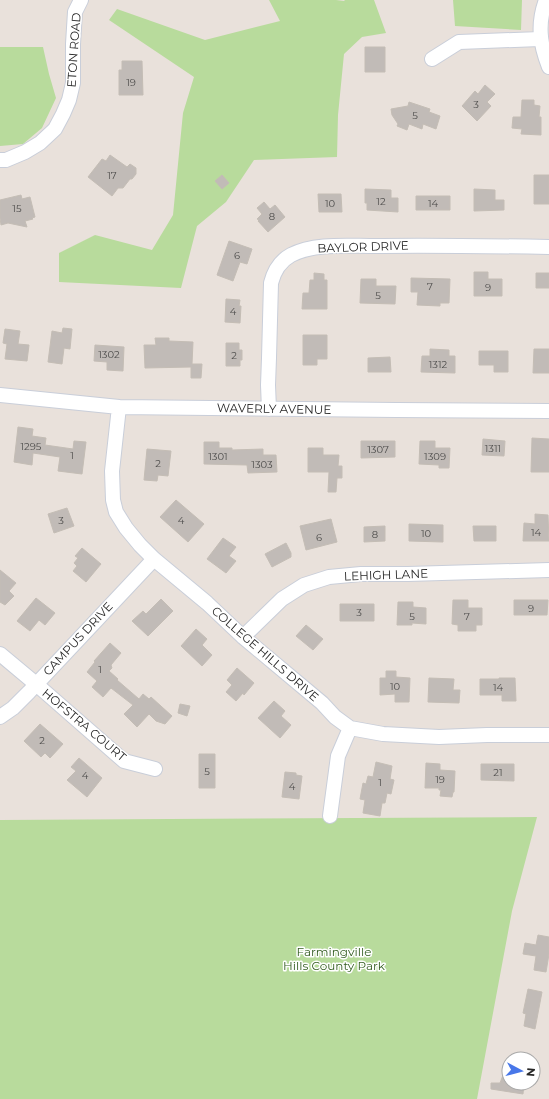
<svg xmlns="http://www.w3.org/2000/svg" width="549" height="1099" viewBox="0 0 549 1099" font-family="Montserrat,sans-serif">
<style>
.green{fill:#b8db9c}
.building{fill:#c1bbb7;stroke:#c4bdb5}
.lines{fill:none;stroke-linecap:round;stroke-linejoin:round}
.minor-casing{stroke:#c9ced9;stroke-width:16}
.minor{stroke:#fff;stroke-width:14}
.labels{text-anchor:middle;stroke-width:3;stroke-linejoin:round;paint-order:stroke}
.number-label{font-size:10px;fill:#4e4d4c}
.street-label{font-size:12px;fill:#282828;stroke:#fff}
.park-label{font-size:12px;fill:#335d20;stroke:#fff}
</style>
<rect width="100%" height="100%" fill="#e9e1db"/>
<path class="green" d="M269 0H336L344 1 345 0H374L386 33 362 37 344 54 338 115 337 157 254 160 226 202 197 226 181 288 59 282V253L95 235 152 250 173 215 183 113 194 77 109 20 117 9 205 40 280 21Z
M453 0H522L521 30 455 26Z
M0 47H43L49 74 56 98 42 128 23 144 0 146Z
M537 817 512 911 477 1099H0V820Z"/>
<path class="building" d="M365 47H385V72H365Z
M122 61H142L143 95H119V70H122Z
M485 85 495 94 487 102 491 106 477 121 462 106 475 91 478 94Z
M522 100H534V105L540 106 539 117H541V135L521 134 522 129 512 128 513 117H521Z
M409 102 430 109 429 112 440 116 436 129 423 124 422 129 409 124 407 130 397 126 398 124 392 115 391 109 408 106Z
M110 155 127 167 130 164 136 168V174L132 179H130L123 188H118L112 196 88 177 102 159 106 161Z
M222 175 229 183 222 189 215 181Z
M534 175H549V204H534Z
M365 189 391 190V198H398V212L367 210V203H365Z
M474 189 495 190V200H504V210L474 211Z
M318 194H341L342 212H319Z
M21 195 22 199 30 197 35 217 32 218 33 219 25 221 27 227 8 223 1 225 0 218V200Z
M416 196H450V210H416Z
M264 202 270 209 275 205 285 217 268 232 258 221 259 220 257 219 262 214 257 208Z
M229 241 252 249 247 264 240 262 233 281 217 275Z
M474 272H488V279H502V296H474Z
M314 273 324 274V280H327V309H302L303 293H309L310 280H314Z
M536 273H549V288H536Z
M411 278 450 279 449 303H440V306L417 305 418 292H411Z
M361 279H376V286H396L395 304 360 303Z
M226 299 240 300 239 306H241L240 323 225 322Z
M63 328 72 329 70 349 64 348 62 364 48 362 52 331 62 333Z
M5 329 20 331 18 344 29 345 27 361 5 359 7 344 3 343Z
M303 335H327V359H317V365H303Z
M155 338H169V341L193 342 192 364H202L201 378H191V367L145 368 144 345H156Z
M226 343H239V350H242V360H240V366H226Z
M95 345 124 347 123 371 107 370V362L94 361Z
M430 349 449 350V356H455V373L421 372 422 356H430Z
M534 349H549V373H533Z
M479 351H508V372H494V365H479Z
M390 357 391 372H368V358Z
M18 427 33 429 32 436 46 438 45 445 73 449 74 441 86 442 82 474 58 471 60 457 33 453 32 465 14 462Z
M532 438 549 439V472H531Z
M483 439 505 441 504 456 482 455Z
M361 441H395V457L361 458Z
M420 441H435V448H450L449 468H439V465L419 464Z
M204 442H219V448H232V450L263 449V455H276L277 472 248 473 247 465 204 464Z
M308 448H323V455H339L338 466H342V478H337L336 492H328L329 472H308Z
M147 449 171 451 168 476 158 475 157 481 144 480Z
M176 500 204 524 188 542 160 517Z
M67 508 74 526 54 533 48 514Z
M535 514 548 515 549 541H523L524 523 535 524Z
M331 519 337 542 306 550 300 526Z
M409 524 443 525V542L409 541Z
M385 526V541L364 542V527Z
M473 526H496V541H474Z
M223 538 236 547 229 556 236 561 226 573 207 559Z
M286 543 291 553V557L272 567 265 554Z
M82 548 101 564 86 582 73 571 77 566 74 563 78 558 75 556Z
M0 570 16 583 9 591 14 596 5 605 0 602Z
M36 598 55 613 45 625 39 620 30 631 17 621Z
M161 599 173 611 148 636 132 621 143 611 146 614Z
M453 600H468V608H482V625H476V631H458V625L452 624Z
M514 600H548L547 615H514Z
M398 602H413V607L426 608V624L412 623V625H397Z
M340 604H374V621H340Z
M306 625 323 639 313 650 296 636Z
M196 629 207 639 202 645 212 655 202 666 181 646Z
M110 643 121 653 111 665 112 668 109 671 118 679 117 680 139 699 143 694 149 699 151 697 172 716 165 724 156 721 149 714 137 727 124 714 133 705 111 688 103 697 92 687 97 681 87 672 95 662 94 661Z
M237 668 254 683 244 695 243 693 236 701 226 692 232 685 227 680Z
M386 671H396V677L410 678 409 702H395V694L380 695V678H386Z
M429 678 454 679 453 690H460L459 703 428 702Z
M499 678H515L516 701H502V695H480V679H499Z
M274 701 285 711 281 716 291 725 280 738 258 718Z
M180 704 190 706 187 716 178 713Z
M40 724 63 744 50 758 45 753 41 757 24 741Z
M199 754H215V788H199Z
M79 758 102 778 87 797 67 780 76 771 71 767Z
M376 762 392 766 390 779 394 780 391 794 387 793 385 803H382L380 816 363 813 365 800 360 799 363 783 366 784 368 776 373 777Z
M426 763 440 764V770L455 771 454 792H453L452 797 440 796 441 790H439V788H425Z
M481 764H514V781L481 780Z
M285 772 296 773V775L302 776 299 799 282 797Z
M538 935 549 937V954L546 972 534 970 536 956 523 954 525 943 536 945Z
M528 989 542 992 535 1029 524 1026 526 1014 523 1013Z
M508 1062H509V1083H524L523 1094 491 1089V1083H500Z"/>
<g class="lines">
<defs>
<path id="minor" d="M546 0C537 24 540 44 549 67
M432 59 459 42 540 39
M0 160H6L25 152 40 143 55 129 63 114 69 100 73 83V44L75 12 81 0
M0 395 119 407 396 410 549 411
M119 407 112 471 113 500 116 512 126 528 140 545 154 559 207 603 243 637 322 703 335 717 350 728 383 734 439 737 487 735H549
M269 409 268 385 269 358 271 283C274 271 280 261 291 255 314 243 347 246 372 246 431 245 490 246 549 247
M243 637 282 599 304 585 329 577 361 574H408L549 570
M0 654 36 684 124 761 155 769
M0 717 13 708 29 692 154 559
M330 816 338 756 350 728"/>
</defs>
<use href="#minor" class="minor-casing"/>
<use href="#minor" class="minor"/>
</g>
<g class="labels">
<g class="number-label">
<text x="131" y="86">19</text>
<text x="476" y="108">3</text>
<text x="415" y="119">5</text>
<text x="112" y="179">17</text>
<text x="381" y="205">12</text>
<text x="330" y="207">10</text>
<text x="433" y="207">14</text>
<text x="17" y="212">15</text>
<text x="272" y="220">8</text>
<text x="237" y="259">6</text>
<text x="430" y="290">7</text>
<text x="488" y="291">9</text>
<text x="378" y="299">5</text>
<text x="233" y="315">4</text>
<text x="109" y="358">1302</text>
<text x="234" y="359">2</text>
<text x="438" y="368">1312</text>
<text x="31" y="450">1295</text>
<text x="493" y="452">1311</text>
<text x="378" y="453">1307</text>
<text x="72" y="459">1</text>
<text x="218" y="460">1301</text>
<text x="435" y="460">1309</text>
<text x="158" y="467">2</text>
<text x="262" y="468">1303</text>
<text x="61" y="524">3</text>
<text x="181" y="524">4</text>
<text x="536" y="536">14</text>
<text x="426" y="537">10</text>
<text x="375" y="538">8</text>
<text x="319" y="541">6</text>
<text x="531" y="612">9</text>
<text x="359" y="616">3</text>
<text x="412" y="620">5</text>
<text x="467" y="620">7</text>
<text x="100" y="673">1</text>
<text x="395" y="690">10</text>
<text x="498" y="691">14</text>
<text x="42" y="744">2</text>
<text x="207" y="775">5</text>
<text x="498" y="776">21</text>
<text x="85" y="779">4</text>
<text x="440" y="783">19</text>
<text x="380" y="786">1</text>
<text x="292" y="790">4</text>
</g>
<g class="street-label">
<text transform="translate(74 50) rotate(-86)" y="4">ETON ROAD</text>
<text transform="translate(363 247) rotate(-2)" y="4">BAYLOR DRIVE</text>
<text transform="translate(274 409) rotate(1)" y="4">WAVERLY AVENUE</text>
<text transform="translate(386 575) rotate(-2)" y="4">LEHIGH LANE</text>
<text transform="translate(78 639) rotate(-47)" y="4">CAMPUS DRIVE</text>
<text transform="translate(265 654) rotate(41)" y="4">COLLEGE HILLS DRIVE</text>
<text transform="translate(84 725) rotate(40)" y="4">HOFSTRA COURT</text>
</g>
<g class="park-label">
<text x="334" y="956">Farmingville<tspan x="334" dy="14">Hills County Park</tspan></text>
</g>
</g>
<g transform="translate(521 1071) rotate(97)"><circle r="19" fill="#ffffff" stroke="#a9a9a9"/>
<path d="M0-3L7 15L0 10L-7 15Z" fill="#4877e9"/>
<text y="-6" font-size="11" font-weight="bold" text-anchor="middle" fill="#282828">N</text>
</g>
</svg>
